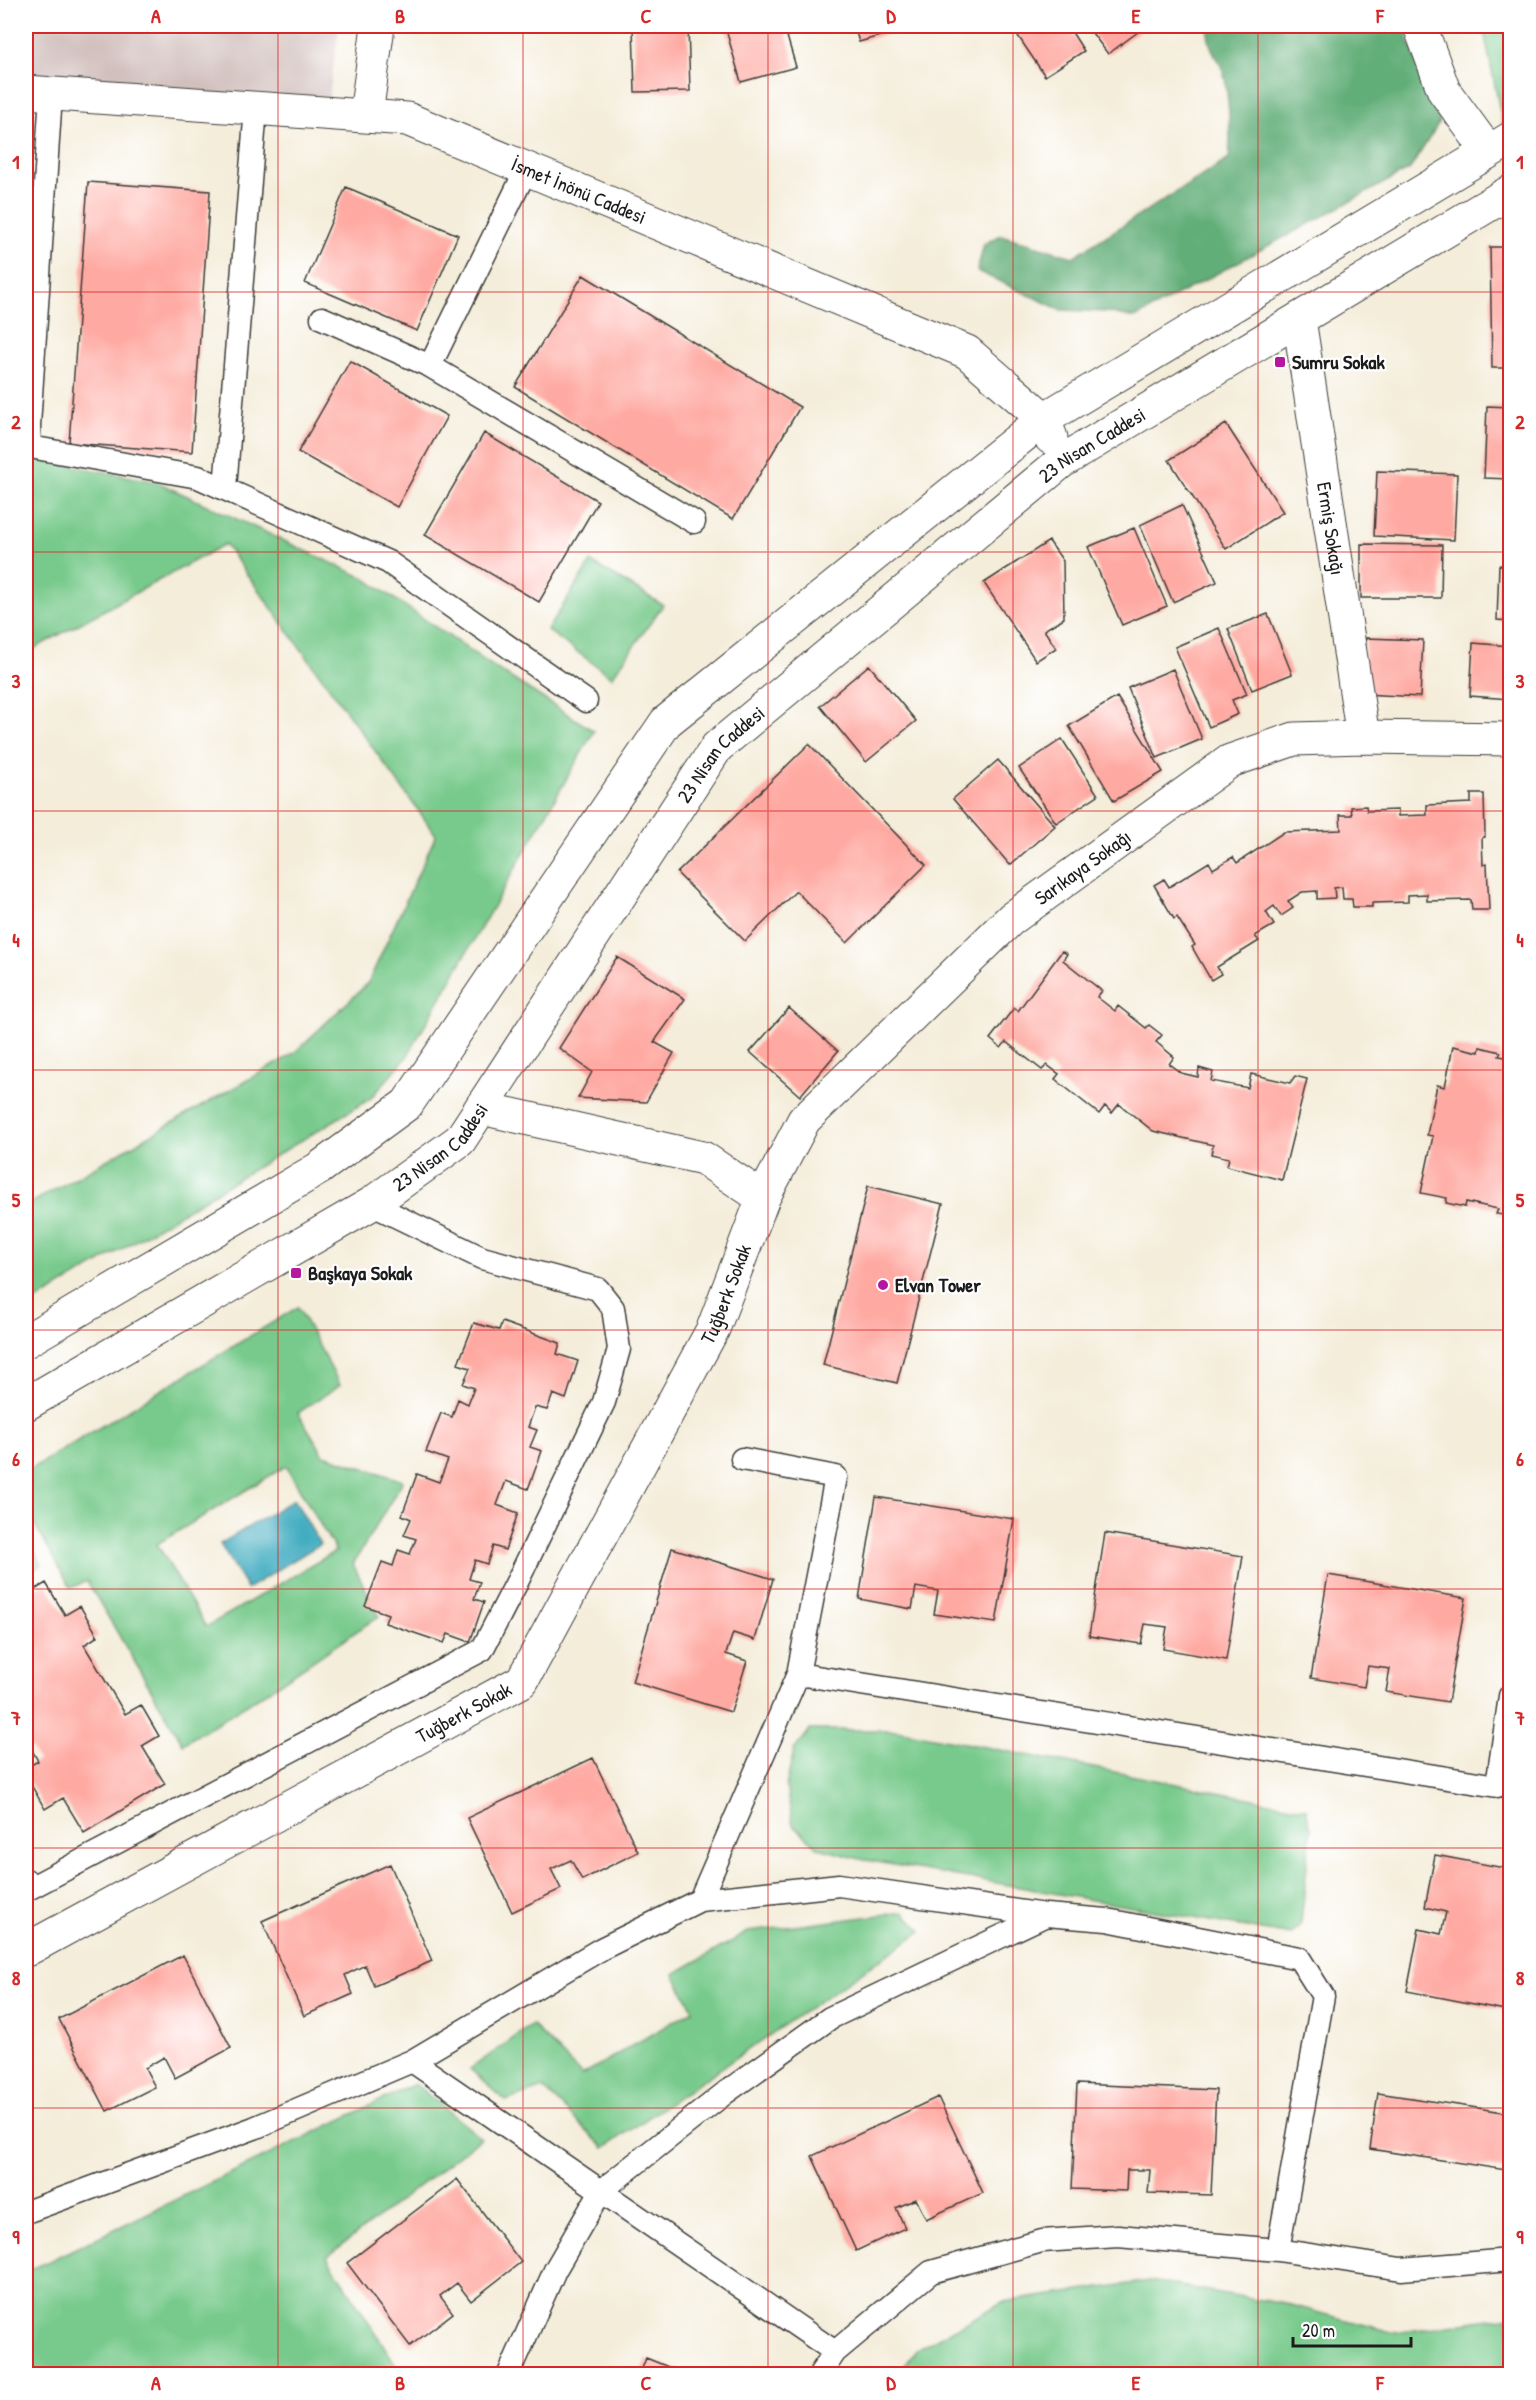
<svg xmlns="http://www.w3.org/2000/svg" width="1536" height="2400" viewBox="0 0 1536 2400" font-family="'Patrick Hand',sans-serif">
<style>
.industrial{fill:#d1c0bd}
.green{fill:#78ca8c;stroke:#4a7354;stroke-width:1.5;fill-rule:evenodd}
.forest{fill:#62ae78;stroke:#3f654a;stroke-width:1.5}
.water{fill:#41acc0;stroke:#2e646e;stroke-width:1.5}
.building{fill:#fea9a1}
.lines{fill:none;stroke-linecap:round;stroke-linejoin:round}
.lane-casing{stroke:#3c3b38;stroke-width:25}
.street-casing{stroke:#3c3b38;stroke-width:35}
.secondary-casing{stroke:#3c3b38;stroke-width:35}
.lane{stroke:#fff;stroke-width:22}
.street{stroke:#fff;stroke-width:33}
.secondary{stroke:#fff;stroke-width:33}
.grid{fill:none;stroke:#d62828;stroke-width:1.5;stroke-opacity:0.55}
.poi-dot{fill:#b5179e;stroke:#fff;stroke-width:2}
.labels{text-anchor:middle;stroke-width:4.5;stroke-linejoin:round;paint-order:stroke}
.street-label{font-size:20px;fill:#1c1c1c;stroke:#fff}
.poi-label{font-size:20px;font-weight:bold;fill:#1c1c1c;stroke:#fff;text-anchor:start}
.neatline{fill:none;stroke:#d62828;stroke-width:2}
.grid-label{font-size:20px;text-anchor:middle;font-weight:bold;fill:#d62828}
</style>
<rect width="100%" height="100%" fill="#fff"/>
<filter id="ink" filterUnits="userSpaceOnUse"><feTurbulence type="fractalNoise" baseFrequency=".0167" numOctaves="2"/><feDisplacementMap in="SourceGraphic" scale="12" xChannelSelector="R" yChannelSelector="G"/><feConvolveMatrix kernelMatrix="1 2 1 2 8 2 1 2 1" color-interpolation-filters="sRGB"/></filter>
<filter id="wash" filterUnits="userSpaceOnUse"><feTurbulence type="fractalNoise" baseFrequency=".008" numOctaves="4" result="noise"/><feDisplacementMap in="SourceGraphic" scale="24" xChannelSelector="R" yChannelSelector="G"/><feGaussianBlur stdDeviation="1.35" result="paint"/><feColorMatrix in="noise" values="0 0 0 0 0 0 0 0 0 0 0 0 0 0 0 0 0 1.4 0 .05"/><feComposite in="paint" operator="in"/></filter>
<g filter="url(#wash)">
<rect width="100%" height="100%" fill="#f4edda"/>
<path class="industrial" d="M26 26H339L326 119 26 93Z"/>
<path class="green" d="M1483 26H1510V128L1504 132Z
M26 457 157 482 364 578 500 671 594 731 406 1058 370 1099 26 1307V1206L293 1054 368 983 436 835 225 544 26 653Z
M591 562 663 605 612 677 547 630Z
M298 1307 340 1385 298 1413 324 1455 403 1481 353 1564 379 1616 276 1686 183 1744 87 1581 71 1588 26 1509V1472ZM286 1466 336 1551 206 1627 157 1544Z
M26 1537 42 1564 26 1574Z
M810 1730H897L1306 1809 1311 1828 1301 1923 1291 1935 860 1859 819 1848 793 1825 786 1786 794 1750Z
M904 1912 922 1931 604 2148 543 2088 506 2101 470 2069 532 2025 582 2075 693 2010 674 1974 748 1932Z
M415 2084 481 2138 327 2257 402 2374H26V2272Z
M1150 2281 1291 2305 1395 2333 1510 2316V2374H899L916 2350 1003 2302Z"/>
<path class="forest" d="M1208 26H1406L1409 42 1440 121 1410 169 1135 318 1106 312 1061 310 977 271 984 244 1001 235 1073 257 1229 159C1231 133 1229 104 1225 78 1221 57 1207 53 1208 26Z"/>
<path class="water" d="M294 1499 320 1544 247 1589 220 1544Z"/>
<g id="blocks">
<path class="building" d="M633 26H688L690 91 635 92Z
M725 26H784L796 67 741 82Z
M854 26H914L859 42Z
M964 26H977L967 32Z
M1028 26H1068L1084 51 1045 76 1016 33Z
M1094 26H1146L1108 54 1089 29Z
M88 182 210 191 192 452 69 443Z
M346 187 458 235 417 331 305 283Z
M1490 247H1510V368H1492Z
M583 275 800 407 733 519 515 387Z
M350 361 447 416 397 507 298 452Z
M1487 406 1510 407V479L1484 478Z
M1226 424 1283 512 1226 549 1169 460Z
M484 433 598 501 539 602 425 535Z
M1377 471 1457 474 1454 540 1374 536Z
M1182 505 1217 582 1173 602 1140 525Z
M1134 528 1167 606 1122 625 1088 547Z
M1049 541 1063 561 1064 618 1044 630 1056 648 1036 661 984 583Z
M1361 544 1442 545 1441 598H1361Z
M1499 565 1510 566V621L1497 620Z
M1268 614 1292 674 1252 690 1228 629Z
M1219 628 1247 694 1232 700 1238 714 1209 727 1175 647Z
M1366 638 1423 640 1420 697 1363 694Z
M1473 643 1510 646V699L1470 696Z
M869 665 916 721 866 762 820 706Z
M1173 669 1202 739 1157 758 1128 688Z
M1117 697 1163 772 1114 801 1069 726Z
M1062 739 1098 795 1056 823 1019 768Z
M809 744 926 865 847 943 796 891 745 941 677 873Z
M998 760 1055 826 1010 865 953 799Z
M1471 794H1484L1485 837 1482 838 1483 865 1487 864 1489 910H1472L1471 900 1427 901V894L1408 895V902L1372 903V907H1353L1352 899H1343L1342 887 1334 888 1335 898 1317 899V891L1302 892 1288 901 1293 908 1281 916 1274 906 1266 912 1274 925 1255 936 1259 941 1217 967 1221 974 1211 980 1192 947 1195 945 1177 917 1174 919 1154 885 1164 879 1169 887 1209 862 1213 869 1233 857 1237 863 1284 832 1341 830 1340 815H1352L1351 807 1366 806 1367 811 1398 810V816L1427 815V805L1471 803Z
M1062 951 1067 954 1063 960 1102 991 1097 997 1115 1011 1118 1006 1146 1028 1149 1025 1162 1035 1156 1042 1174 1057 1169 1064 1181 1073 1198 1077 1199 1068 1213 1072 1211 1081 1248 1088 1251 1074 1290 1083 1295 1076 1307 1079 1282 1180 1227 1166 1229 1158 1211 1154 1213 1145 1153 1131 1119 1104 1112 1113 1105 1106 1099 1114 1055 1079 1059 1074 1047 1065 1042 1070 1006 1042 1001 1048 990 1039 1014 1008 1018 1011Z
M617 957 685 999 654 1042 674 1053 646 1102 578 1098 592 1072 559 1048Z
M789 1008 838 1051 800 1096 750 1052Z
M1453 1046 1479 1052 1480 1047 1501 1052 1499 1056 1510 1058V1216L1496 1214 1498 1209 1466 1202 1465 1207 1446 1203 1447 1198 1421 1193 1433 1136 1427 1135 1437 1085 1445 1087Z
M868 1186 943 1204 897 1383 823 1365Z
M502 1322 560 1343 557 1354 578 1361 566 1399 553 1394 547 1410 535 1407 528 1427 537 1430 530 1447 542 1451 528 1489 506 1481 497 1505 518 1513 505 1550 493 1546 487 1564 475 1560 469 1579 480 1582 474 1599 484 1602 470 1642 448 1634 444 1643 385 1623 388 1614 365 1606 382 1562 393 1566 398 1550 410 1554 416 1539 404 1535 411 1519 402 1515 417 1474 439 1482 448 1460 426 1452 441 1413 452 1417 458 1399 468 1404 474 1388 463 1384 470 1368 458 1364 474 1323 499 1330Z
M876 1497 1014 1519 996 1623 934 1614 938 1591 916 1587 912 1609 859 1599Z
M1105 1533 1243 1556 1226 1660 1163 1649 1167 1627 1145 1624 1141 1644 1089 1636Z
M672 1548 773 1579 755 1640 733 1633 726 1654 747 1661 731 1712 632 1682Z
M1328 1575 1466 1598 1448 1702 1386 1692 1390 1669 1368 1666 1364 1687 1311 1678Z
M46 1583 65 1615 80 1606 98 1636 84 1645 125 1714 141 1705 159 1736 142 1746 165 1784 84 1833 63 1798 45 1809 26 1776V1768L38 1761 26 1739V1595Z
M593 1758 638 1852 582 1880 571 1860 551 1869 561 1889 512 1912 467 1818Z
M1435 1855 1510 1869V2011L1407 1991 1419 1929 1441 1934 1446 1912 1425 1907Z
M390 1864 432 1961 374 1986 365 1965 345 1975 353 1994 304 2016 262 1921Z
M183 1955 231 2048 175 2078 164 2057 145 2068 155 2087 107 2111 59 2019Z
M1077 2084 1216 2090 1211 2195 1148 2193 1150 2170H1127L1126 2191 1072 2189Z
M1378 2093 1510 2113V2141L1506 2170 1370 2149Z
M938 2097 983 2193 926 2219 916 2199 896 2208 905 2228 856 2251 812 2156Z
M457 2179 521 2262 471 2301 457 2283 440 2296 453 2313 410 2346 347 2263Z
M646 2358 686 2374H640Z"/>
</g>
</g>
<g filter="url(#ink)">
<use href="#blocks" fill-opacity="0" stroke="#3c3b38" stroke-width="1.5"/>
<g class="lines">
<defs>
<path id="lane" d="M51 95 29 425 30 447 198 477 388 562 586 701
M527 168 430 366 694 522
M322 318 430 366
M225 488 256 108
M798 1674 1497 1786 1510 1696
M26 1880 30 1888 482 1650 518 1580 604 1402 619 1349 613 1308 598 1289 482 1258 371 1204
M700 1900 798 1674 836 1477 742 1459
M412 2061 835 2352
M26 2212 254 2128 412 2061 601 1949 700 1900 839 1885 1045 1915
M1278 2250 1401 2269 1510 2260
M509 2374 555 2270 601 2191 725 2093 830 2018 1046 1915 1107 1920 1299 1958 1323 1996 1278 2250 1118 2236 1042 2241 931 2272 835 2352 820 2374"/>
<g id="street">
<path d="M1420 26 1444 91 1488 151"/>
<path d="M366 115 378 26"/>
<path id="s1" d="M1299 319 1363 737"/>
<path d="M481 1108 703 1158 763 1198"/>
<path id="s2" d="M26 1950 522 1681 713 1329 763 1198 804 1120 1011 919 1230 761 1294 739 1363 737 1510 739"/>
</g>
<g id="secondary">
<path id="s3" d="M26 92 407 119 967 352 1044 419 1051 438"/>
<path d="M26 1341 318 1169 407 1104 666 722 1044 419 1510 139"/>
<path id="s4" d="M26 1404 371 1204 460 1140 717 747 1061 462 1510 192"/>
</g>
</defs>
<use href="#lane" class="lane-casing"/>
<use href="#street" class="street-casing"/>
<use href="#secondary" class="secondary-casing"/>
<use href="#lane" class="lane"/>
<use href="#street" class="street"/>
<use href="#secondary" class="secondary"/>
</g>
</g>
<path class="grid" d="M278 26V2374M523 26V2374M768 26V2374M1013 26V2374M1258 26V2374M26 292H1510M26 552H1510M26 811H1510M26 1070H1510M26 1330H1510M26 1589H1510M26 1848H1510M26 2108H1510"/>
<g class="poi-dot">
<rect x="1274" y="356" width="12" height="12" rx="3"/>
<rect x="290" y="1267" width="12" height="12" rx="3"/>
<circle cx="883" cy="1285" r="6"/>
</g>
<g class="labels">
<g class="street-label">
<text dy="7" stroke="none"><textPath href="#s3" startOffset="568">İsmet İnönü Caddesi</textPath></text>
<text dy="7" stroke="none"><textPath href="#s4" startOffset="1460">23 Nisan Caddesi</textPath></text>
<text dy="7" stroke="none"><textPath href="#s1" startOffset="212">Ermiş Sokağı</textPath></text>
<text dy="7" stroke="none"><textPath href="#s4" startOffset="975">23 Nisan Caddesi</textPath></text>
<text dy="7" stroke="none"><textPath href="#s2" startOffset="1570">Sarıkaya Sokağı</textPath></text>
<text dy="7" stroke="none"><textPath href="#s4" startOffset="489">23 Nisan Caddesi</textPath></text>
<text dy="7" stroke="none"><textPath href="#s2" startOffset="1002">Tuğberk Sokak</textPath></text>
<text dy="7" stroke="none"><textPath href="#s2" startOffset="498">Tuğberk Sokak</textPath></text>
</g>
<g class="poi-label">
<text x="1292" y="369">Sumru Sokak</text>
<text x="308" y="1280">Başkaya Sokak</text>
<text x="895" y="1292">Elvan Tower</text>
</g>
</g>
<rect width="1536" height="2400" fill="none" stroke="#fff" stroke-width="66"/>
<path d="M1293 2337v9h118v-9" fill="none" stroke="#1c1c1c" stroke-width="3"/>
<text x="1302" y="2337" font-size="18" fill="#1c1c1c" stroke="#ffffff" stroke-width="4.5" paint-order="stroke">20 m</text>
<rect x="33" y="33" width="1470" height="2334" class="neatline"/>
<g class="grid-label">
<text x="156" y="23">A</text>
<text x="400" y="23">B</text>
<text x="646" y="23">C</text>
<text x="891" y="23">D</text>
<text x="1136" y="23">E</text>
<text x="1380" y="23">F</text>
<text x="16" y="169">1</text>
<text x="1520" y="169">1</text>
<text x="16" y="429">2</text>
<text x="1520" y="429">2</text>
<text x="16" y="688">3</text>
<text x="1520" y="688">3</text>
<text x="16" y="947">4</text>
<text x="1520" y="947">4</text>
<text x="16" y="1207">5</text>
<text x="1520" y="1207">5</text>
<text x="16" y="1466">6</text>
<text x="1520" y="1466">6</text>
<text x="16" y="1725">7</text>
<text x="1520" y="1725">7</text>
<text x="16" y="1985">8</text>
<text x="1520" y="1985">8</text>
<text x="16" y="2244">9</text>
<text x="1520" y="2244">9</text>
<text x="156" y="2390">A</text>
<text x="400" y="2390">B</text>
<text x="646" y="2390">C</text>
<text x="891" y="2390">D</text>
<text x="1136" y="2390">E</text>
<text x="1380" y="2390">F</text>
</g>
</svg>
